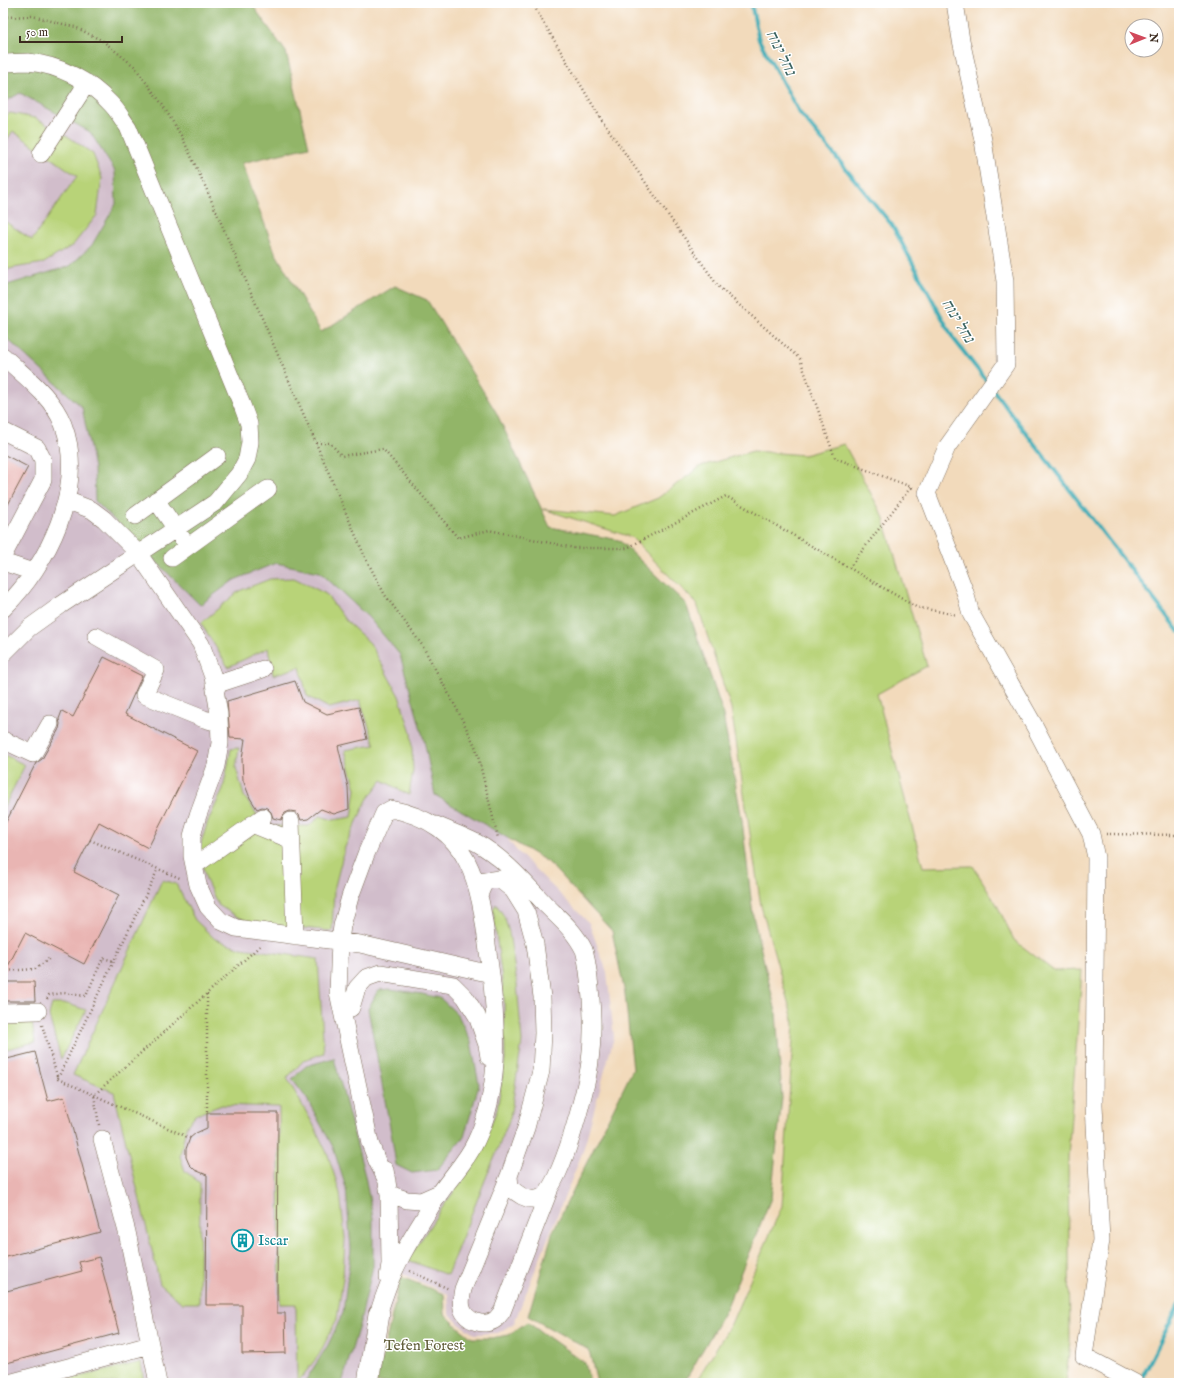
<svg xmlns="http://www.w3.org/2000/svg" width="1182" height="1386" viewBox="0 0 1182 1386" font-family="'IM FELL English','Frank Ruhl Libre',serif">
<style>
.industrial{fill:#d1bdcb}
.green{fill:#b8d378;stroke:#7a7e4b}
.forest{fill:#92b568;stroke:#667043}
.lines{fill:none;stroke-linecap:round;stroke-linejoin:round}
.stream{stroke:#3aabb5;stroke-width:4}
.building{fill:#e9b5b3}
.minor-casing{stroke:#7b6855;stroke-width:18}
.major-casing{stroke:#7b6855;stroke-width:22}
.path{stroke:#7b6855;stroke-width:2.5;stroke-dasharray:1 3;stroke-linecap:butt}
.minor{stroke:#fff;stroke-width:17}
.major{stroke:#fff;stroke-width:21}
.labels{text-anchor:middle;stroke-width:3;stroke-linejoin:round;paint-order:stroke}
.culture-label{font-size:15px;fill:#0d838f;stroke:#fff;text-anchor:start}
.park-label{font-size:15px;fill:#605d39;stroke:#fff}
.water-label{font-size:16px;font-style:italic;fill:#3b6462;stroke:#fff}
</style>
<rect width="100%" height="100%" fill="#fff"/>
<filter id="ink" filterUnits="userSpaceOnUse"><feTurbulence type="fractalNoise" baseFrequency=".025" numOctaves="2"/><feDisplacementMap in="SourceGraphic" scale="8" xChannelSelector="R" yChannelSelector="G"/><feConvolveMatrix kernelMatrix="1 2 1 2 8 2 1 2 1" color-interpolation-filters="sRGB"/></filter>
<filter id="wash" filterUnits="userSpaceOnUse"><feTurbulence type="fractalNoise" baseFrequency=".012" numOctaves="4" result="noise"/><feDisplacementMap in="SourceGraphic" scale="16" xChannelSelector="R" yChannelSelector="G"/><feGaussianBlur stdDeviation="0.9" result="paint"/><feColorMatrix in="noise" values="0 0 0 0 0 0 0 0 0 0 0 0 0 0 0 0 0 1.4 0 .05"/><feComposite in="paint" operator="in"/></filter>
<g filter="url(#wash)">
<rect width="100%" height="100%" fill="#f2dabb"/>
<path class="industrial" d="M3 28 101 51 483 807 516 850 589 923 607 972 614 1037 583 1151 514 1323 498 1333 474 1334 459 1324 449 1313 448 1294 400 1273 373 1383H3Z"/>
<path class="green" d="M10 113 35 118 69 137 93 154 102 178 97 215 73 245 44 263 13 268 3 271V220L32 240 77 176 13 131 3 145V117Z
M844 444 883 516 927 666 877 694 923 867 973 866 996 903 1014 940 1054 971 1082 970 1068 1157 1070 1340 1066 1383H695L731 1324 782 1206 794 1023 761 906 731 708 697 604 631 537 543 509 615 516 658 498 701 466 753 451 804 455Z
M294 578 326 594 346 621 370 643 399 696 411 732 413 770 409 795 382 780 367 800 345 847 334 890 332 931 253 923 236 916 218 905 206 880 199 849 208 821 223 789 231 749 239 748 236 768 244 796 265 826H309L320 816 333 820 352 817 356 789 345 750 375 745 360 700 329 708 307 696 300 667 273 675 268 648 228 667 201 623 239 591 270 579Z
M3 754 25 765 3 809Z
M162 880 176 884 195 920 215 939 241 948 318 959 324 1053 304 1060 287 1078 313 1124 328 1155 340 1193 345 1238 343 1278 337 1319 319 1355 297 1383 296 1304H280L279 1107 222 1105 195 1115 186 1127 180 1156 185 1171 200 1183 199 1303H182L160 1284 114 1092 73 1075Z
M496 904 504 916 509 932 517 984 522 1042 510 1118 447 1275 408 1260 439 1212 472 1167 497 1110 505 1060 504 997 493 909Z
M52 1004H68L86 1010 61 1059 49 1016Z
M32 1022 35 1042 3 1050V1023Z
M141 1362 144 1383H53Z"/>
<path class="forest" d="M3 3H251L286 52 309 147 242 163 275 252 321 332 395 286 427 300 496 412 550 527 619 540 686 604 722 710 742 820 753 916 776 1012 782 1098 771 1198 726 1309 684 1383H597L589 1350 528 1316 553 1231 633 1069 625 994 612 931 548 862 435 795 424 740 400 655 369 618 320 572 276 563 234 580 200 605 95 501 94 468 82 407 3 335V289L7 285 70 266 92 245 116 204 115 171 90 132 20 93 3 103Z
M391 989 422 994 440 998 458 1015 471 1042 479 1085 464 1137 437 1170 412 1173 396 1165 392 1138 368 1009 378 990Z
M334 1058 365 1176 373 1218V1266L360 1322 342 1383H304L328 1345 343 1313 351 1249 346 1188 333 1147 307 1099 292 1079 306 1066Z
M401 1277 444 1294 445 1314 457 1326 472 1338H493L509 1335 527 1322 585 1363 590 1383H376Z"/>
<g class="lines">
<path class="stream" d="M751 3 759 40 799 112 892 225 953 338 988 383
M993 390 1179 632
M1139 1383 1179 1305"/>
</g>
<g id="blocks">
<path class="building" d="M3 454 28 467 3 514Z
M104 657 142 676 125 714 197 751 148 848 99 822 74 872 119 895 84 964 25 933 3 976V828L36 763 42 759 59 729 60 724 59 719 62 711 73 717Z
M295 681 303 702 327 714 359 707 367 739 338 746 348 787 349 809 334 814 321 809 308 819 301 820 299 815 296 812 290 811 285 813 281 820 273 818 271 812 267 808 262 807 257 809 250 798 243 780 242 759 245 739 230 738 227 701Z
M3 982H34L35 1001H3Z
M35 1052 48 1101 64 1097 100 1232 3 1258V1060Z
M207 1113H278L277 1313H285L286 1353 242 1354V1305H206L207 1175 195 1170 189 1164 186 1157V1149L190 1138 196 1133 207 1128Z
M99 1257 119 1333 3 1364V1292L82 1271 79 1262Z"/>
</g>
</g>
<g filter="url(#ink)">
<use href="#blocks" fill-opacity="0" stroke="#7b6855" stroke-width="1"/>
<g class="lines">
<defs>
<path id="minor" d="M955 3 961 40 983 140 1005 281 1006 364 947 447 927 493 965 592 971 614 1035 727 1091 834 1096 858 1094 1105 1101 1240 1084 1356 1135 1383
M3 63C11 63 20 62 28 62 60 65 90 81 111 104 118 111 122 119 128 127L242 405 249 424 250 442 247 459 239 474 216 502 61 605 29 628 3 654
M41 154 87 83
M3 356C24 376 52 396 63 424 87 487 48 565 3 609
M3 431 37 448 43 460V480L3 556
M66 500 92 510 104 519 138 553 201 644 213 677 219 714 220 743 216 766 198 815 192 836V856L198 885 208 907 221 921 236 928 360 944 491 974C497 1030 501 1089 476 1141 467 1161 452 1175 440 1193 434 1201 429 1210 424 1218 409 1242 394 1267 385 1294 381 1304 378 1315 375 1326
M156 500 182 538
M135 516 217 456
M172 558 268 489
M3 562 33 572
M96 636 156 670 144 695 204 719 219 723
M215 685 263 669
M3 740 33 754 50 724
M291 821 295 936
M252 824 291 840
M436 825C449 831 464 836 477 843 504 858 524 882 545 904 559 918 575 931 584 950 586 956 587 964 588 971 592 1000 594 1031 590 1061 588 1084 560 1192 540 1198 529 1202 518 1195 510 1187L509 1176 526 1128 541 1071 543 1033 542 997 535 944 526 911 513 890 499 879 485 881 479 895
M194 866 263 817
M351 1008 357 988 366 978 380 973 453 985 465 997 477 1016 487 1045 489 1057
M3 1012 38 1011
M102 1139 127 1232 158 1383
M385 1170 389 1194 390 1264 388 1277
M509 1176 463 1289C462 1295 460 1301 462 1308 465 1321 485 1328 496 1319 498 1317 500 1314 502 1312L549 1191
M387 1181 377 1161 370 1143 338 992 340 941 342 926 350 897 366 854 384 813 391 809C482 827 480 899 491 974
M389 1194 407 1200 421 1201 439 1193
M9 1383 150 1345"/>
<path id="major" d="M368 1383 379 1314"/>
</defs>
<use href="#minor" class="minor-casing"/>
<use href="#major" class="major-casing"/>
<path class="path" d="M6 3V17
M532 3 601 119 718 286 800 359 835 458 914 488
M3 17 32 16 75 27 103 41 134 66 162 104 182 137 206 188 365 557 385 595 422 645 457 709 476 748 498 838
M316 443H330L342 456 383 449 458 538 489 530 574 548H627L726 496 916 607 957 615
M849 568 911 487
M1106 834 1179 835
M90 840 182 879
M3 971 35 969 50 958
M207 994V1113
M47 999 49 995 64 993 86 996 103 958 114 961
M42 1025 58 1079 190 1138
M58 1078 158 869
M99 1125 94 1095 261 945
M410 1271 449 1289"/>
<use href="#minor" class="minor"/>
<use href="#major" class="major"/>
</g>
</g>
<defs>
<symbol id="building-ring" viewBox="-11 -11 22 22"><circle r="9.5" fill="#fff" stroke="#0f9aa8" stroke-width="1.5"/><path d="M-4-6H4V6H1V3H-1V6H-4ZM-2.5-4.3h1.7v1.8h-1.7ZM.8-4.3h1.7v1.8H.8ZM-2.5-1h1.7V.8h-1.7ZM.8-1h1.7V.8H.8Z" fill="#0f9aa8"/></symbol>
</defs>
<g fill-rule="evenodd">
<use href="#building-ring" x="230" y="1228" width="25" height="25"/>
</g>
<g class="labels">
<g class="culture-label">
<text x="258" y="1245">Iscar</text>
</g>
<g class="park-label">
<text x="424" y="1350">Tefen Forest</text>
</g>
<g class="water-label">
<text transform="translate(782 52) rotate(64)" y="6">נחל ינוח</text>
<text transform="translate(959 320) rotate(59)" y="6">נחל ינוח</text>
</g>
</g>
<rect width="1182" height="1386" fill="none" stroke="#fff" stroke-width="16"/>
<g transform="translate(1144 38) rotate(89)"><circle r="19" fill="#ffffff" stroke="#b1aaa5"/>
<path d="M0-3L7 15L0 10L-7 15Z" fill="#d1495b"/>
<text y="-6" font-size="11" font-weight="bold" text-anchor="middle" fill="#3b2a1e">N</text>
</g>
<path d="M20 36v6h102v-6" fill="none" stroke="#3b2a1e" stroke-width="2"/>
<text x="26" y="36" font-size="12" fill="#3b2a1e" stroke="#ffffff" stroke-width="3" paint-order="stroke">50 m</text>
</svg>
